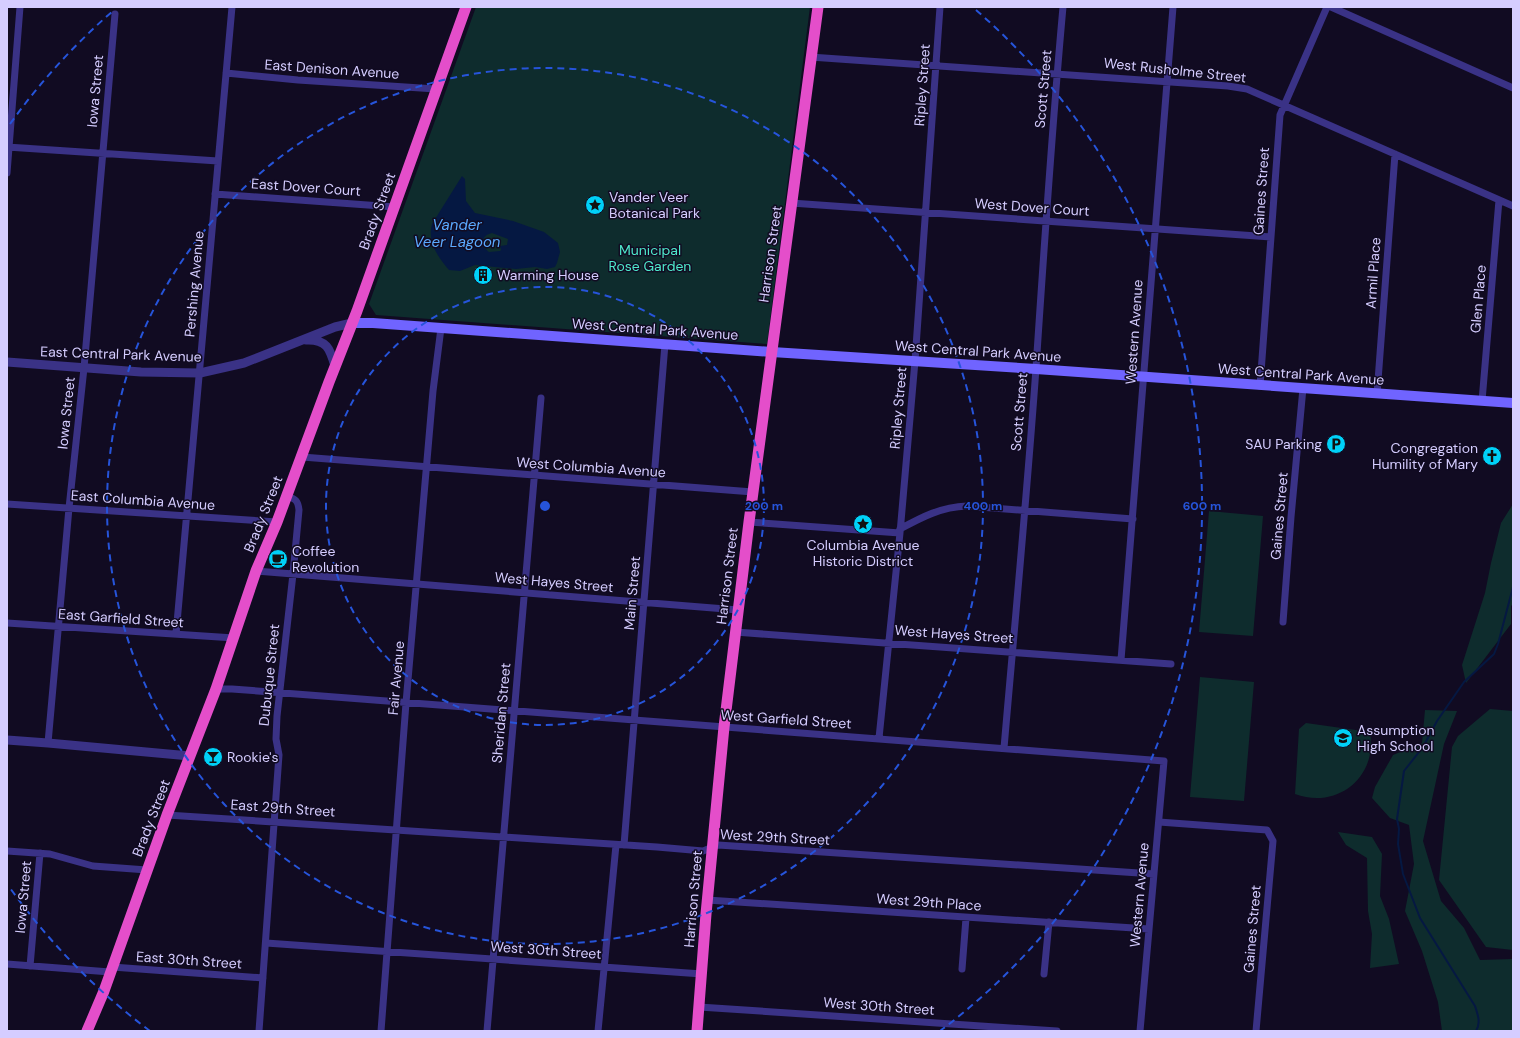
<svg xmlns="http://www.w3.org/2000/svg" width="1520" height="1038" viewBox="0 0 1520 1038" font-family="'DM Sans',sans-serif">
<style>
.green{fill:#0e2c2d}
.water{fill:#051842;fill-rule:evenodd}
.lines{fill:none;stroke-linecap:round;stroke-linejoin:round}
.stream{stroke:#051842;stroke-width:2}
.minor{stroke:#3a3286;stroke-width:7}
.tertiary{stroke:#3a3286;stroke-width:9}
.secondary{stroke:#7064ff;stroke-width:10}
.trunk{stroke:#e44eca;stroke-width:11}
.ring{fill:none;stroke:#2654da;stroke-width:2;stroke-dasharray:7 5}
.labels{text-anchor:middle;stroke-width:3;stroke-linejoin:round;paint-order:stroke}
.street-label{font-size:14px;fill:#d5cdff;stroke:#110b22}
.poi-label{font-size:14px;fill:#d5cdff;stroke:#110b22;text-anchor:start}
.park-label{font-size:14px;fill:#4ee9cb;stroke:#110b22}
.water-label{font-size:15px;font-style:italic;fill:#5baaff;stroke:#110b22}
.centre{fill:#2654da;stroke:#110b22;stroke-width:2}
.ring-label{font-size:12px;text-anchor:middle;font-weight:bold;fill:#2654da;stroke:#110b22;stroke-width:3;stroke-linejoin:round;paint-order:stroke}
</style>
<rect width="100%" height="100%" fill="#110b22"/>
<path class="green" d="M476 7H810L767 344 376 315 369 304Z
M1513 504V604L1511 606V624L1466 683 1462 665 1485 593 1491 563 1501 523Z
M1209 511 1263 516 1253 636 1199 632Z
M1200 677 1254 682 1244 801 1190 797Z
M1490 709 1513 711V950L1486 947 1439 880 1452 747 1458 736Z
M1425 710 1457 711 1444 744 1423 841 1441 901 1464 928 1480 960 1513 959V1031H1442L1438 1002 1422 951 1405 911 1414 864 1409 825 1390 818 1372 798 1375 787 1393 755 1422 743Z
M1306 723 1370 732C1378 777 1337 810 1295 794L1299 729Z
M1338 832 1372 837 1382 854 1380 896 1389 919 1399 964 1370 968 1372 934 1368 911 1367 858 1346 845Z"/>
<path class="water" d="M462 176 465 179 466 201 475 213 513 221 544 232 558 243 560 252 557 263 555 267 547 269 535 267 516 269 475 265 460 271 449 270C438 257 427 242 432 224ZM492 233 508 239 507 245 500 246 501 250 500 251 489 252 483 247C482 239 484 235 492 233Z"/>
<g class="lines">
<path class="stream" d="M1476 1031C1481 1023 1478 1015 1475 1006L1420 918 1403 874 1398 844 1399 829 1397 819 1404 771 1423 747 1437 721 1464 682 1494 654 1498 644 1513 587"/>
<path class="minor" d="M1331 7 1513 88
M810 57 1228 86 1247 89 1513 206
M226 73 298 80 436 89
M7 147 218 161
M7 173 20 7
M215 194 395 207
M791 203 1271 237
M1260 386 1280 115 1327 7
M1377 394 1395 154
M1482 401 1499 200
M302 457 753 492
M7 504 277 522
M749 522 900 533
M900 529C922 517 941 507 967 506L1133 519
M256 571 738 610
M1283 622 1291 517 1303 388
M7 623 234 638
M735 632 1171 664
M176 634 232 7
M1121 660 1173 7
M216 689H232L1164 761 1140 1031
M879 738 900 533 915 361 940 7
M48 743 69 508 84 368 115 14
M1004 748C1015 621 1027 495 1036 368 1044 248 1052 127 1063 7
M167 815 657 847 703 851 718 845 1154 874
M1159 822 1267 830 1273 841 1256 1031
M624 845 665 344
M7 851 50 854 93 866 147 870
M707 900 1149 929
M266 943 702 974
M7 964 110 972
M30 966 40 853
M112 967 263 978
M962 969 966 918
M1044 974 1049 922
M699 1007 1057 1031
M259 1031 279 755 276 739 277 716 293 574 299 510C298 501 296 499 287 496
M381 1031 406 703 433 391 441 328
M487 1031 541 398
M598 1031 616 845"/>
<path class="tertiary" d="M306 340C327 339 330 349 335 366
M7 362 141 372 200 373 244 363 335 327 352 323
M7 740 48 743 190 756"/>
<path class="secondary" d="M352 323H373L772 352 1036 369 1513 403"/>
<path class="trunk" d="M87 1031 104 991 167 815 216 689 256 571 277 522 329 382 357 311 466 7
M697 1031 706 914 724 727 749 522 818 7"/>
</g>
<g class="ring">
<circle cx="545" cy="506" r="219"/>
<circle cx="545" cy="506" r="438"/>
<path d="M150 1031A657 657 0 0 1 10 888M10 124A657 657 0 0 1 114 10M976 10A657 657 0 0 1 940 1031"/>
</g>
<defs>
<symbol id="sight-disc" viewBox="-11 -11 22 22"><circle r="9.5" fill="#00d1f8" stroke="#110b22"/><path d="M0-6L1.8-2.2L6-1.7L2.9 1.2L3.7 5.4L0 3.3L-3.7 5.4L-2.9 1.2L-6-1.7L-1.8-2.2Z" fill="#111"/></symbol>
<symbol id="building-disc" viewBox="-11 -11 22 22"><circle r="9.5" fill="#00d1f8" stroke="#110b22"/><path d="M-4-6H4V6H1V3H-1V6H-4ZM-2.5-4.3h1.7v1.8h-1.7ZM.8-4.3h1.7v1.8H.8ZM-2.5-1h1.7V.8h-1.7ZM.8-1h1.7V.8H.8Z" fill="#111"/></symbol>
<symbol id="parking-disc" viewBox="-11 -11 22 22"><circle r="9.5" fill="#00d1f8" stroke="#110b22"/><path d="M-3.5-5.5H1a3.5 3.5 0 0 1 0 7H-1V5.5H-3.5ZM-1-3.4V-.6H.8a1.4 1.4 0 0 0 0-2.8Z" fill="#111"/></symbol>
<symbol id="church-disc" viewBox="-11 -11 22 22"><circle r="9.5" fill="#00d1f8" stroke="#110b22"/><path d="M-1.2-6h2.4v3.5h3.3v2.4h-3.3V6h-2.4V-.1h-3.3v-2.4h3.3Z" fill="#111"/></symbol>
<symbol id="cafe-disc" viewBox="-11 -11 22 22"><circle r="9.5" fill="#00d1f8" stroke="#110b22"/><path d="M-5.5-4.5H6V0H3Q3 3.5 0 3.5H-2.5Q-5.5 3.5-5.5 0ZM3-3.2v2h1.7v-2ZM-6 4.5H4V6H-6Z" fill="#111"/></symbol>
<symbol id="school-disc" viewBox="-11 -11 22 22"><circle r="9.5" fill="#00d1f8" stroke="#110b22"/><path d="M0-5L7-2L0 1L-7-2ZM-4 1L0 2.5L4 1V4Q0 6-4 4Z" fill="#111"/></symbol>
<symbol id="bar-disc" viewBox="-11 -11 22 22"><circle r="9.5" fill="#00d1f8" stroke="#110b22"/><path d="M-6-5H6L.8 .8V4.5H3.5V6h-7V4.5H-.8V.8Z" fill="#111"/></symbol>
</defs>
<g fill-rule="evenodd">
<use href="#sight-disc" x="584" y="194" width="22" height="22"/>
<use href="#building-disc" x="472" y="264" width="22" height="22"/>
<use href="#parking-disc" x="1325" y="433" width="22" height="22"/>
<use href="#church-disc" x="1481" y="445" width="22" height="22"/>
<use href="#sight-disc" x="852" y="513" width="22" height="22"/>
<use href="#cafe-disc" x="267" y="548" width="22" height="22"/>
<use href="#school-disc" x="1332" y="727" width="22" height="22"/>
<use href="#bar-disc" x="202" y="746" width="22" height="22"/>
</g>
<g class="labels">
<g class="street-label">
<text transform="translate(332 69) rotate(4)" y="5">East Denison Avenue</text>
<text transform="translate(1175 70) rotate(6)" y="5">West Rusholme Street</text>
<text transform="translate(922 85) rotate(-86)" y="5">Ripley Street</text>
<text transform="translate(1043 89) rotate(-85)" y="5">Scott Street</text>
<text transform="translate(95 91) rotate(-85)" y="5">Iowa Street</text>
<text transform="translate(306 187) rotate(4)" y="5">East Dover Court</text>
<text transform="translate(1261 191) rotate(-86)" y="5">Gaines Street</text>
<text transform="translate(1032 207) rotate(4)" y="5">West Dover Court</text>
<text transform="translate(377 211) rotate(-70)" y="5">Brady Street</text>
<text transform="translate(770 254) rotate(-82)" y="5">Harrison Street</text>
<text transform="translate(1373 273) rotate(-86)" y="5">Armil Place</text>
<text transform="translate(194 284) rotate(-85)" y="5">Pershing Avenue</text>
<text transform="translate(1478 299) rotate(-85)" y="5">Glen Place</text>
<text transform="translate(655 329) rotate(4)" y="5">West Central Park Avenue</text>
<text transform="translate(1134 332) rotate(-86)" y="5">Western Avenue</text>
<text transform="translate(978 351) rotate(4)" y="5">West Central Park Avenue</text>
<text transform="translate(121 354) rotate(2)" y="5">East Central Park Avenue</text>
<text transform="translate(1301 374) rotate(4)" y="5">West Central Park Avenue</text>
<text transform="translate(898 408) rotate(-85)" y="5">Ripley Street</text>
<text transform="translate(1019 412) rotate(-85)" y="5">Scott Street</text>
<text transform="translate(66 413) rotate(-84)" y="5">Iowa Street</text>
<text transform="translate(591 467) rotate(4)" y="5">West Columbia Avenue</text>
<text transform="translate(143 500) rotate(4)" y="5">East Columbia Avenue</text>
<text transform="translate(263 514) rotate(-68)" y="5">Brady Street</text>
<text transform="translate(1279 516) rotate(-85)" y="5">Gaines Street</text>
<text transform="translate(727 576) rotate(-83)" y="5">Harrison Street</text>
<text transform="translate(554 582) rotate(5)" y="5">West Hayes Street</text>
<text transform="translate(632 593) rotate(-85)" y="5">Main Street</text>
<text transform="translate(121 618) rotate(4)" y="5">East Garfield Street</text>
<text transform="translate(954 634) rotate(4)" y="5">West Hayes Street</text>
<text transform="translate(269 675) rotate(-84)" y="5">Dubuque Street</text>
<text transform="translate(396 678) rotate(-85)" y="5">Fair Avenue</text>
<text transform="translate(501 713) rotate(-85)" y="5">Sheridan Street</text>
<text transform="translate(786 719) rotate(4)" y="5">West Garfield Street</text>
<text transform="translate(283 808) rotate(4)" y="5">East 29th Street</text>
<text transform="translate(151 818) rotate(-69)" y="5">Brady Street</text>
<text transform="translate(775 837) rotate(3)" y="5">West 29th Street</text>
<text transform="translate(1139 895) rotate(-85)" y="5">Western Avenue</text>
<text transform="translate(23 897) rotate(-85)" y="5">Iowa Street</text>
<text transform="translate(693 899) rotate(-85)" y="5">Harrison Street</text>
<text transform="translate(929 902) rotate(4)" y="5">West 29th Place</text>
<text transform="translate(1252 929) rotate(-85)" y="5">Gaines Street</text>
<text transform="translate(546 950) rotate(4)" y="5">West 30th Street</text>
<text transform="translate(189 960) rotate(4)" y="5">East 30th Street</text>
<text transform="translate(879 1006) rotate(4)" y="5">West 30th Street</text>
</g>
<g class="poi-label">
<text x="609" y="202">Vander Veer<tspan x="609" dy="16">Botanical Park</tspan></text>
<text x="497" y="280">Warming House</text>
<text x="1322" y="449" text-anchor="end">SAU Parking</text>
<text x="1478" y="453" text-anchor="end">Congregation<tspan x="1478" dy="16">Humility of Mary</tspan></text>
<text x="863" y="550" text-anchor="middle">Columbia Avenue<tspan x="863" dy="16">Historic District</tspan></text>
<text x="292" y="556">Coffee<tspan x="292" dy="16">Revolution</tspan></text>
<text x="1357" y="735">Assumption<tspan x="1357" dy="16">High School</tspan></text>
<text x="227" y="762">Rookie's</text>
</g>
<g class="park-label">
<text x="650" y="255">Municipal<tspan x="650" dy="16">Rose Garden</tspan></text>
</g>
<g class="water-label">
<text x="457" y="230">Vander<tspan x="457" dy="17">Veer Lagoon</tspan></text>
</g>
</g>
<circle cx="545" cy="506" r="6" class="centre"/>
<g class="ring-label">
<text x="764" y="510">200 m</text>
<text x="983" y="510">400 m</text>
<text x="1202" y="510">600 m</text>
</g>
<rect width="1520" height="1038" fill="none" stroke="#d5cdff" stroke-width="16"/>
</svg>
